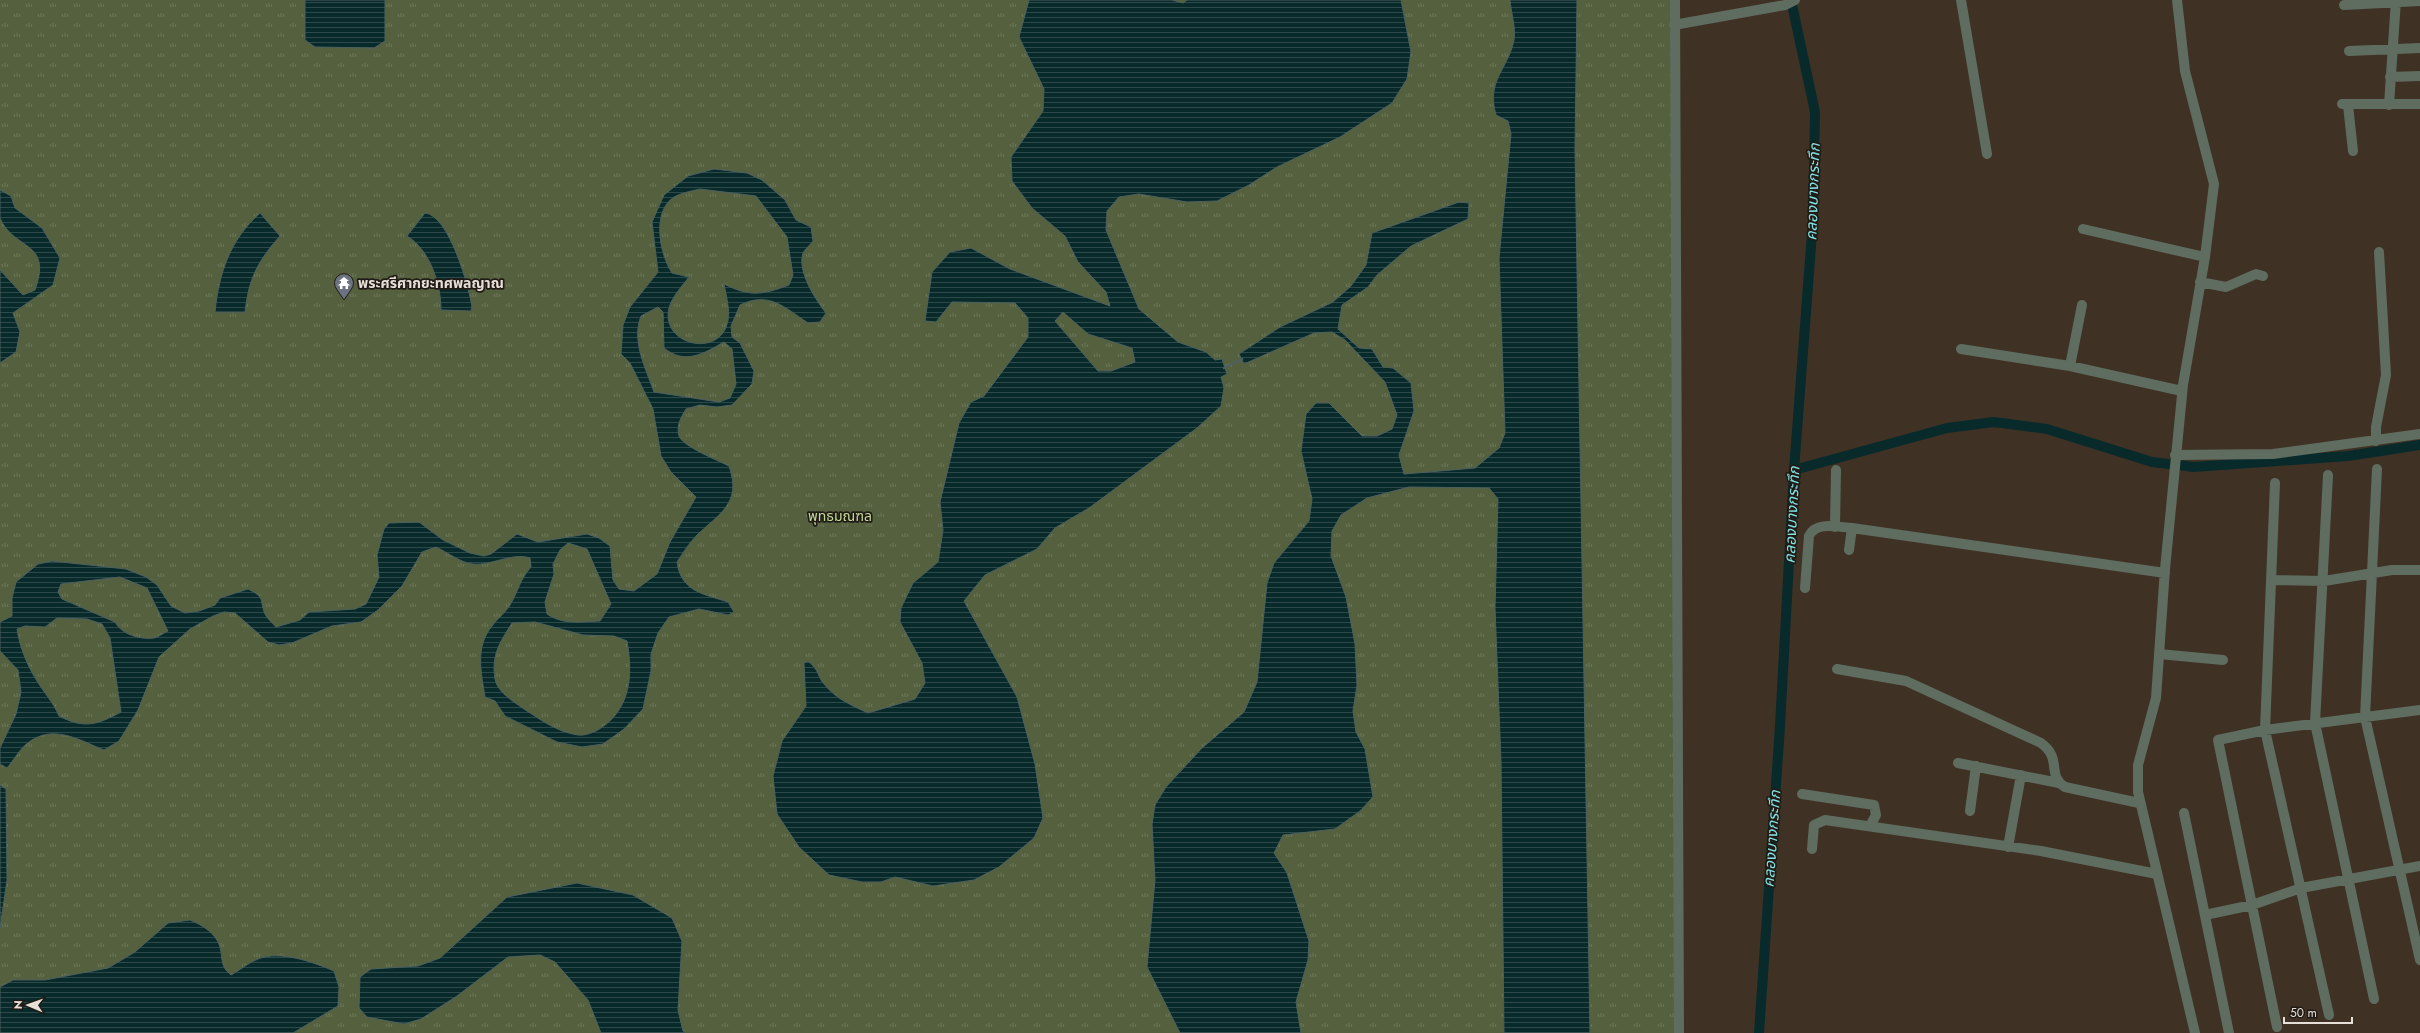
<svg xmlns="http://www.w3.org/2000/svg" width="2420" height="1033" viewBox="0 0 2420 1033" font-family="Jost,'Noto Sans Thai',sans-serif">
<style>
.park{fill:url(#park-tufts)}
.water{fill:url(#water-rules);stroke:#4c615f;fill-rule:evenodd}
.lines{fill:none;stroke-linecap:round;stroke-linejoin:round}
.stream{stroke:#4c615f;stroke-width:2.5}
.canal{stroke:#092a2b;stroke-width:10}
.street{stroke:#5e6d60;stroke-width:10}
.labels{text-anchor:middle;stroke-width:3.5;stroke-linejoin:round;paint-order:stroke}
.poi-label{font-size:14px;font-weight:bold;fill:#e8e0d8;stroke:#211b16;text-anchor:start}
.park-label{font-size:14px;fill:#c1d996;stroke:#211b16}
.water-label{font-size:15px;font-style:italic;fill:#83e4e6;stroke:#211b16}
</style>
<defs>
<pattern id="park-tufts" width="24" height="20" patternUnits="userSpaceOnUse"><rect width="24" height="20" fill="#55613e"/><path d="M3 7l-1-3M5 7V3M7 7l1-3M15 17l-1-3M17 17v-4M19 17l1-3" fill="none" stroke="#6d7759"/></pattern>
<pattern id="water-rules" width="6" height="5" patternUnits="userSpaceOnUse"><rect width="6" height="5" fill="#092a2b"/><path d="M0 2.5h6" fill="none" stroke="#2d4949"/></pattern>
</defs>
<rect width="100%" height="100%" fill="#3f3225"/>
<path class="park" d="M0 0H1674L1680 1033H0Z"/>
<path class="water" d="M305 0H385V41L374 48 315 47 305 40Z
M1029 0H1172L1183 3 1187 0H1401L1411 52 1407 79 1392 103 1340 137 1277 167 1249 185 1217 201 1187 202 1139 194 1119 197 1107 211 1106 230 1139 309 1178 342 1206 352 1215 360 1222 359 1227 374 1221 377 1224 388 1221 406 1197 428 1089 508 1055 528 1037 549 985 575 964 601 1017 697 1035 764 1043 818 1034 838 999 867 974 880 933 886 895 877 881 882H862L829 875 799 847 777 814 773 776 782 741 806 706 804 663 808 661C820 671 817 676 824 684 836 699 851 705 868 713L915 699 925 683 922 663 900 622 901 608 913 583 938 562 943 530 940 502 959 423 971 402 984 396 1028 337V318L1015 303 952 302 936 322 925 321 932 272 950 252 971 248 1010 269 1110 306 1106 292 1078 262 1065 236 1032 208 1012 181 1011 157 1043 111 1044 89 1019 37ZM1063 312 1088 334 1132 348 1135 362 1111 371H1098L1055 321Z
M1510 0H1577L1575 150 1590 1033H1504L1501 762 1495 608 1498 499 1489 488 1409 487 1367 498 1341 515 1332 531 1331 556 1346 597 1355 644 1357 685 1353 711 1356 732 1365 749 1373 797 1360 811 1335 829 1283 835 1274 853 1287 873 1309 941 1308 960 1296 1002 1301 1033H1180L1147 967 1155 880 1152 824 1155 805 1166 787 1202 748 1244 712 1257 682 1267 583 1274 563 1309 521 1312 499 1301 451 1306 414 1316 403H1329L1362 436H1377L1392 429 1397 415 1385 382 1345 340 1332 332 1314 333 1244 364 1239 354 1280 327 1333 302 1351 286 1366 265 1372 233 1459 202 1469 203 1468 219 1411 246 1377 275 1368 287 1342 305 1338 329 1359 348 1372 349 1383 367 1393 368 1411 383 1414 411 1399 455 1404 474 1475 468 1499 448 1505 433 1499 258 1511 134 1508 121 1496 115C1486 80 1508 70 1514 40 1516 28 1511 12 1510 0Z
M714 169 747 173 762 180 785 200 796 220 811 227 813 241C810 245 805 249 803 253 797 271 815 299 826 313L820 322 808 323C784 307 769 291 740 305L731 326 732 337 740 343 754 371 752 384 732 405 717 407 700 405 686 409C681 417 676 426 679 436 682 446 719 461 729 466 742 503 720 513 697 535 689 543 683 553 677 562 681 592 704 594 728 602L734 612 728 615 699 609 669 617 658 633 651 654V671L643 709 624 729 603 744 582 747 557 742 505 716 495 701 485 697C481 672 475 647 492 626 497 619 506 612 510 605 518 592 520 579 531 567L530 558C512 552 492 566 473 564 461 563 447 552 436 547L422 552 402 586 378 610 361 622 332 626 292 643 279 645 268 642 235 613 224 612 213 616 190 629 159 657 138 710 119 741 104 750C79 740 54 724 29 742 20 748 14 760 7 768L0 764V748L16 714 21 692 18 670 0 651V622L12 616V598L16 582 38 564 52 561 126 569 146 577 157 585 171 606 185 613 199 611 215 605 220 598 248 589C266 598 259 599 265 614 267 619 273 623 276 627L300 620 309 612 355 609 366 604 379 577 377 555 384 529 389 523 419 522 443 540 470 553 484 556 491 554 517 534 538 542 587 534 599 538 610 546 613 580 619 589 634 591 657 574 670 542 696 497 671 472 661 456 653 409 630 363 621 354 623 325 630 307 658 272 652 222 664 195 688 176ZM700 189 756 196 787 237 793 275 789 285C762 295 750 297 724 284 726 295 730 309 728 320 722 359 660 346 669 308 672 297 682 286 689 277L672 273C660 255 651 212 674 197 681 193 692 191 700 189ZM658 307 663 312 664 348C685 365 703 354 724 342L732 349 736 384 730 398 719 402 654 392C646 369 631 341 641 316ZM568 543 587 549 611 604 600 621C581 622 563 625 547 614L545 602 554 574 553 564 560 550ZM120 577 147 588 168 631C164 633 158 637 154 638 140 640 121 634 115 622L62 599 58 592 61 584ZM57 618 87 619 102 624 110 638 121 712C97 725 84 729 59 716 53 702 45 694 37 681 27 665 20 648 17 629L25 626 45 627ZM535 622 583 635 614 636 627 641C633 674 631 708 601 728 595 732 585 736 578 735 557 732 541 720 524 709 514 702 497 692 495 679 491 655 500 642 512 623Z
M0 190 11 196 15 208 42 228 60 258 53 285 13 313 20 332 16 352 0 363V270L23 295 35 290C53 240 14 251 0 218 0 211 0 198 0 190Z
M260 213 280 236C258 261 249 277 245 312H215C219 273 230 240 260 213Z
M425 213C449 215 469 287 472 307L471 311 441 310C441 284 430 250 407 236Z
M0 785 6 789 7 880 0 928Z
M577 883 633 895 672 918 682 941 678 1010 683 1031 686 1033H601L588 1000 555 962 540 955 508 957 457 996 421 1019 404 1024 367 1017 359 1008 360 977 371 969 418 966 440 958 507 897Z
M190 920C202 925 216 933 220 947 223 960 220 966 231 975 240 970 248 963 258 959 280 950 313 962 334 971L339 987 338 1006 293 1033H0V987L13 980H45L108 968 135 952 168 923Z"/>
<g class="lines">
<path class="stream" d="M1224 368 1242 359"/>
<path class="canal" d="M1794 470 1947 428 1994 422 2047 429 2152 462 2194 467 2348 456 2420 445
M1759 1033 1780 726 1794 470 1813 220 1815 112 1791 0"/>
<path class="street" d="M1675 0 1679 1033
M1961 0 1987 154
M2177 0 2185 71 2214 184 2205 257 2183 385 2165 569 2156 698 2138 765V792L2195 1033
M2344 5 2420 1
M1674 25 1785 5 1795 0
M2349 51 2420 48
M2390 77 2420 76
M2342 104H2420
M2348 105 2353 151
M2389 105 2396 0
M2083 229 2205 257
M2200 282 2226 287 2256 274 2263 276
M1961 349 2070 366 2182 391
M2070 366 2082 305
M2376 441V427L2386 375 2379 252
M2175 455 2273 454 2420 434
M2377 469 2365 717 2420 960
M2328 475 2315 723 2374 999
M2275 483 2265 730 2329 1015
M1835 527 1836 470
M1849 550 1852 528
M2271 580 2324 581 2392 570H2420
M1805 588 1809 536C1816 521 1837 527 1852 528L2165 573
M2159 654 2223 660
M1837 669 1906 681 2041 743C2063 759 2046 775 2065 787L2139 803
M1958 763 2059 783
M1802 794 1874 805 1876 815 1870 826
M1970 811 1976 766
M2184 813 2229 1033
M2008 847 2021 775
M1812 849 1814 825 1825 820 2041 851 2157 874
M2205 915 2252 905 2301 888 2420 866
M2277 1027 2218 740 2265 730 2420 710"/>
</g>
<defs>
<symbol id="temple-pin" viewBox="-11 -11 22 30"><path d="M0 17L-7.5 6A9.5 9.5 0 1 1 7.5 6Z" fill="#6b7280" stroke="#211b16"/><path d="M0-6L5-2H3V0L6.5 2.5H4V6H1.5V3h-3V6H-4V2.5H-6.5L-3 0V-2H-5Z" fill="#fff"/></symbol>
</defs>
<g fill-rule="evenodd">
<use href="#temple-pin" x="333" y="272" width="22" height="30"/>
</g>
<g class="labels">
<g class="poi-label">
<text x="358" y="288">พระศรีศากยะทศพลญาณ</text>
</g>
<g class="park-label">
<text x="840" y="521">พุทธมณฑล</text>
</g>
<g class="water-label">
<text transform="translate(1813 192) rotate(-88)" y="5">คลองบางกระทึก</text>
<text transform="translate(1792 515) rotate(-87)" y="5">คลองบางกระทึก</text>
<text transform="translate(1772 839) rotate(-86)" y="5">คลองบางกระทึก</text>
</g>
</g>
<g transform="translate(28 1005) rotate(272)" stroke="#211b16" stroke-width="3" paint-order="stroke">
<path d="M0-3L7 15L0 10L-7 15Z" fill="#e8e0d8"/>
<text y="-6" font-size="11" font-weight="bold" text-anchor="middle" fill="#e8e0d8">N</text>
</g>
<path d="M2284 1017v6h68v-6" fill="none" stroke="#e8e0d8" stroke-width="2"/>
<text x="2290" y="1017" font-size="12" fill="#e8e0d8" stroke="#211b16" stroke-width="3" paint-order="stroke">50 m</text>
</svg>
